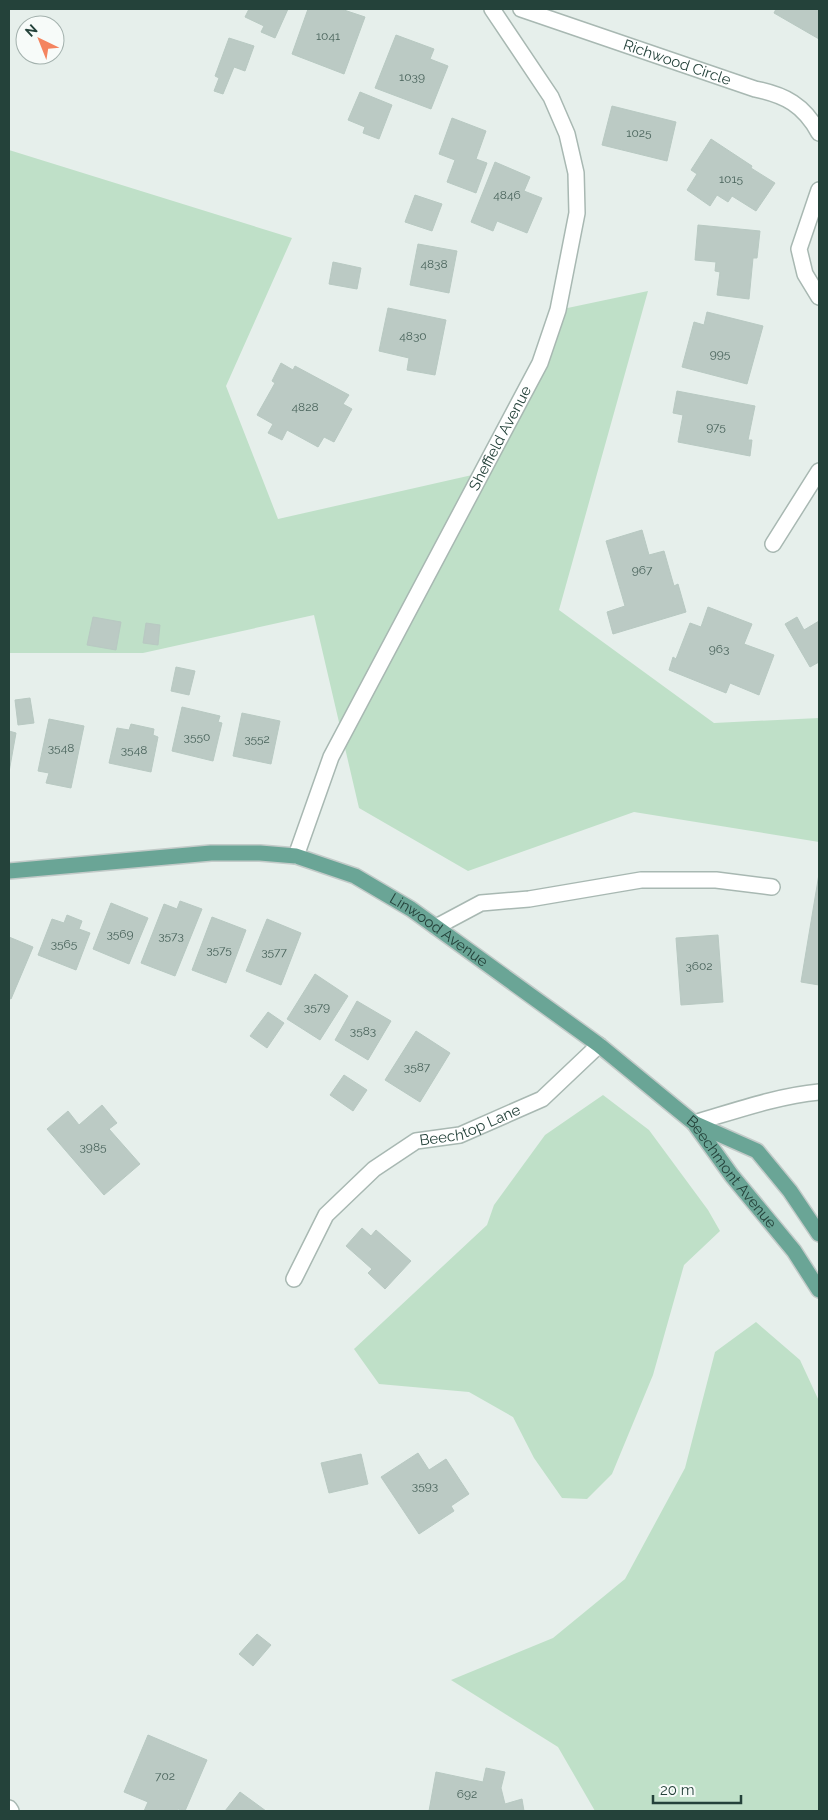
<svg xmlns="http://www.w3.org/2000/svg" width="828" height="1820" viewBox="0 0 828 1820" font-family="Raleway,sans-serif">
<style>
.green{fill:#bfe0c8}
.building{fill:#bbcac4;stroke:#b8c9c2}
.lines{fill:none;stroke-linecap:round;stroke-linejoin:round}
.minor-casing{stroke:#a8b8b2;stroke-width:18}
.major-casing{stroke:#c2cac8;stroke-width:18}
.minor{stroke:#fff;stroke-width:15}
.major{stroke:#6aa596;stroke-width:15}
.labels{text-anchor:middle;stroke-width:4;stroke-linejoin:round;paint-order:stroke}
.number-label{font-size:12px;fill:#4a645c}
.street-label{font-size:15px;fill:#24423a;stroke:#f7fbf9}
</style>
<rect width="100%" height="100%" fill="#e6efeb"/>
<path class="green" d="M9 150 292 238 226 386 278 519 481 473 558 310 648 291 559 610 714 723 819 718V842L634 812 468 871 359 808 314 615 143 653H9Z
M603 1095 649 1130 708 1210 720 1231 684 1265 653 1375 612 1474 587 1499 562 1498 534 1458 513 1417 469 1392 379 1384 354 1349 487 1225 494 1205 545 1135Z
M756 1322 800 1360 819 1401V1811H595L558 1747 451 1680 553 1638 625 1579 685 1468 715 1352Z"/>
<path class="building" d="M249 9H288L275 38 261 32 264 26 245 17Z
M308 9H341L365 17 344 74 292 54Z
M776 9H819V39L774 13Z
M396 35 434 49 430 59 448 66 431 109 375 88Z
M229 38 254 46 245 71 234 67 223 94 214 91 219 78 215 76Z
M360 92 392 105 379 139 363 133 365 127 348 120Z
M612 106 676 122 667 161 602 145Z
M452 118 486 131 476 159 487 163 476 193 447 182 455 160 439 154Z
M711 139 752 166 751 168 775 183 756 211 732 196 728 202 717 195 710 206 687 190 697 174 691 170Z
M495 162 530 177 524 191 542 198 527 233 497 221 493 231 471 222Z
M415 195 442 204 432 231 405 222Z
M698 225 760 231 757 258H753L749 299 717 295 720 272 715 271 716 262 695 260Z
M418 244 457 251 449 293 410 285Z
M333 262 361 268 357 289 329 284Z
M388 308 446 320 435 375 407 370 409 358 379 351Z
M707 312 763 326 747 384 682 367 694 322 704 325Z
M281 363 293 370 295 366 349 395 343 404 352 409 334 442 324 437 318 447 287 430 282 440 268 433 273 424 257 415 275 383 272 381Z
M677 391 755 406 748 440H752L750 456 678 442 683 415 673 413Z
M642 530 649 555 664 551 674 586 678 584 686 612 613 634 607 612 625 606 606 541Z
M708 607 752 624 744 644 774 655 759 695 730 683 726 693 669 670 673 657 676 659 690 623 701 627Z
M93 617 121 622 116 650 87 645Z
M797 617 804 630 819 621V662L810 667 785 624Z
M146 623 160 625 158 645 143 643Z
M176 667 195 671 189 695 171 691Z
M30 698 34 723 18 725 15 700Z
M182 707 220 716 218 722 222 723 213 761 172 751Z
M242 713 280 721 271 764 233 756Z
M49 719 84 726 71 788 46 783 49 773 38 771Z
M131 724 154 729 153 735 158 737 151 772 109 763 117 728 129 730Z
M9 731 16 733 9 772Z
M819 874V985L801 982Z
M180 901 202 909 175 976 141 963 164 904 177 909Z
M111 903 148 918 129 964 93 949Z
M67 915 82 921 79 929 90 933 76 970 38 955 52 919 64 923Z
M212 917 246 930 226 983 192 970Z
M267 919 301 933 281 985 246 971Z
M718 935 723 1002 681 1005 676 938Z
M9 937 33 947 11 999 9 998Z
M315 974 348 996 320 1040 287 1019Z
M357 1001 391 1021 368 1060 335 1040Z
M268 1012 284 1023 267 1048 250 1036Z
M416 1031 450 1053 420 1102 385 1080Z
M344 1075 367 1090 353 1111 330 1095Z
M102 1105 117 1123 109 1129 140 1164 104 1195 47 1129 68 1111 79 1125Z
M362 1228 371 1236 376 1230 411 1261 385 1289 368 1273 372 1269 346 1246Z
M418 1453 429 1470 446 1459 469 1494 451 1506 454 1511 419 1534 381 1477Z
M361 1454 368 1484 329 1493 321 1463Z
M257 1634 271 1645 253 1666 239 1654Z
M148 1735 207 1760 185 1811 178 1809 177 1811H144L148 1802 124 1792Z
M486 1768 505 1772 501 1788 505 1804 522 1799 524 1811H429L436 1772 483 1782Z
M240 1792 266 1811H225Z"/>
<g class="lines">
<defs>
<g id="minor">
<path id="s1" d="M521 9 755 89C785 95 804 105 819 133"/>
<path d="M819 190 799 249 805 274 819 297"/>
<path d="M773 544 819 471"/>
<path id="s2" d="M296 856 331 757 540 363 558 310 577 213 576 173 567 134 551 97 492 9"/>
<path d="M436 927 481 903 529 899 641 880H716L772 887"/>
<path d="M694 1123C735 1111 777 1096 819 1092"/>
<path id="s3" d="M294 1279 326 1215 374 1169 416 1141 460 1135 542 1099 599 1045"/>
<path d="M9 1808 11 1811"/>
</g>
<g id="major">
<path id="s4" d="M9 871 211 853H260L296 856 355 876 411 909 599 1045 694 1123 732 1176 794 1251 819 1290"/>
<path d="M696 1124 757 1151 790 1191 819 1234"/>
</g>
</defs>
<use href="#minor" class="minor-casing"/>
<use href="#major" class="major-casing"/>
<use href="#minor" class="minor"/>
<use href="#major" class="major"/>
</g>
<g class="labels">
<g class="number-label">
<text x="328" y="40">1041</text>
<text x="412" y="81">1039</text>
<text x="639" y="137">1025</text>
<text x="731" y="183">1015</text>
<text x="507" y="199">4846</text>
<text x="434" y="268">4838</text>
<text x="413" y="340">4830</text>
<text x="720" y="358">995</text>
<text x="305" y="411">4828</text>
<text x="716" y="431">975</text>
<text x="642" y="574">967</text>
<text x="719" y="653">963</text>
<text x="197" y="741">3550</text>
<text x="257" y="743">3552</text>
<text x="61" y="752">3548</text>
<text x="134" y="754">3548</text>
<text x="120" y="938">3569</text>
<text x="171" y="940">3573</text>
<text x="64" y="948">3565</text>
<text x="219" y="954">3575</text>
<text x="274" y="956">3577</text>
<text x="699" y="970">3602</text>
<text x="317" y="1011">3579</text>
<text x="363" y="1035">3583</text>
<text x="417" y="1071">3587</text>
<text x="93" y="1151">3985</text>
<text x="425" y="1490">3593</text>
<text x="165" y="1780">702</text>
<text x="467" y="1798">692</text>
</g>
<g class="street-label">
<text dy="5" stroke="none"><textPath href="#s1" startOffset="165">Richwood Circle</textPath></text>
<text dy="5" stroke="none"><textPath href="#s2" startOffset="466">Sheffield Avenue</textPath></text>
<text dy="5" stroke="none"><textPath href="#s4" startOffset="450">Linwood Avenue</textPath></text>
<text dy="5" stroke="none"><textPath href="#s3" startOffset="245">Beechtop Lane</textPath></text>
<text dy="5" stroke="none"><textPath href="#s4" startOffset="832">Beechmont Avenue</textPath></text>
</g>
</g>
<rect width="828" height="1820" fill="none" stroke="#24423a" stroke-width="20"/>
<g transform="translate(40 40) rotate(317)"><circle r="24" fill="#f7fbf9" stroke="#a3b1ad"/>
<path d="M0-4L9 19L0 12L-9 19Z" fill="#f4845f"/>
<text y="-8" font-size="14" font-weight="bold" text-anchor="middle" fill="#24423a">N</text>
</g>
<path d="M653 1795v8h88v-8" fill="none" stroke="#24423a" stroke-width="2.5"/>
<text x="660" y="1795" font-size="15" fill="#24423a" stroke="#f7fbf9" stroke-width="4" paint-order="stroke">20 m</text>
</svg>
